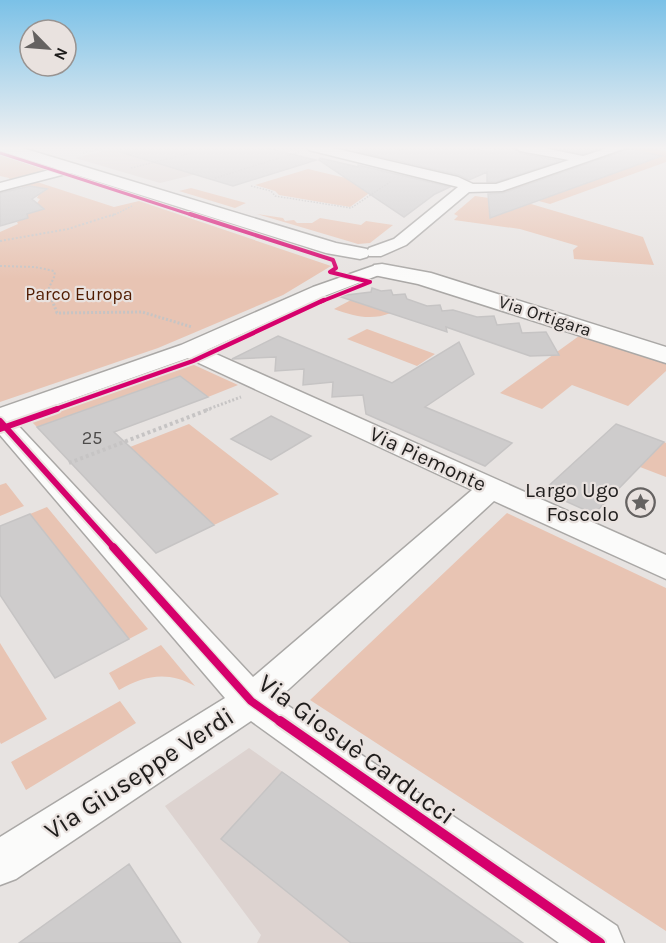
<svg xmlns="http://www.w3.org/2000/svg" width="666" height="943" viewBox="0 0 666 943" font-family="Karla,sans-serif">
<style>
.built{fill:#ddd3d0}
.green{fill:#e8c4b3}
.building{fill:#cecccc;stroke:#c6c4c4;stroke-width:1.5}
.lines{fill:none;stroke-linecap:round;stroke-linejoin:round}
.minor-casing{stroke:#aaa8a6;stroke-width:3}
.tertiary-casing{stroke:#aaa8a6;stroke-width:3}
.path-far3{stroke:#c6c4c4;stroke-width:1.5;stroke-dasharray:1.5 1.5;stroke-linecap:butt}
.path-far2{stroke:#c6c4c4;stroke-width:2;stroke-dasharray:2 2;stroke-linecap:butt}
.path-far1{stroke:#c6c4c4;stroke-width:3;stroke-dasharray:2 2;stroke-linecap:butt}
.path{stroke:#c6c4c4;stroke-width:4;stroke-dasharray:3 3;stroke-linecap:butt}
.minor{fill:#fbfbfa;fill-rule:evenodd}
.tertiary{fill:#fbfbfa;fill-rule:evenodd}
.cycleway-far5-casing{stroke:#e9e2df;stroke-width:4.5}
.cycleway-far4-casing{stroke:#e9e2df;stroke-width:6}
.cycleway-far3-casing{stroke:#e9e2df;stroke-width:8}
.cycleway-far2-casing{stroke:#e9e2df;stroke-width:10}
.cycleway-far1-casing{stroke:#e9e2df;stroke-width:11}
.cycleway-casing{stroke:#e9e2df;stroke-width:14}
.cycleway-far5{stroke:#d6006c;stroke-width:3}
.cycleway-far4{stroke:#d6006c;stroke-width:4}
.cycleway-far3{stroke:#d6006c;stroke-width:4.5}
.cycleway-far2{stroke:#d6006c;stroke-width:6}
.cycleway-far1{stroke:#d6006c;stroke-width:8}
.cycleway{stroke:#d6006c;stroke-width:10}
.labels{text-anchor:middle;stroke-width:4.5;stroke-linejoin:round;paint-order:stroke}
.far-park-label{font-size:18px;fill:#511c00;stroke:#e9e2df}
.far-street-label{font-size:18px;fill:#1f1d1c;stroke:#e9e2df}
.number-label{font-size:18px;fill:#4e4c4b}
.street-label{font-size:21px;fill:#1f1d1c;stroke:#e9e2df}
.poi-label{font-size:21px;fill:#1f1d1c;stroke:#e9e2df;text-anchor:end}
.near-street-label{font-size:26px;fill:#1f1d1c;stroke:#e9e2df}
</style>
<rect width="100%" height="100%" fill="#e7e3e1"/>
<path class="built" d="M119 147H298L303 148 160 183 75 158Z
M249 748 329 805 523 943H257L261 935 165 806Z"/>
<path class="green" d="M631 147H648L666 151V162L550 204 501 191 502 189Z
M0 155 52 172 10 181 9 178 0 176Z
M308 169 379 186 350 207 279 195 275 191 255 185Z
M34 181 114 207 139 201 331 266 283 295 158 348 0 402V232L18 224 17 222 30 213 40 199 37 198 39 194C30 182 15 188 1 190L7 196 0 214V190Z
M191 188 246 203 235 208 179 191Z
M475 196 531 204 643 237 654 265 574 259 573 250 578 246 520 229 454 220 458 216 454 214Z
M257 214 283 218 285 221 294 220 297 223H312L320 218 361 225 366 221 393 225 370 243 358 244Z
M351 300 391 313C370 321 354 316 334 309Z
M367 329 435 354 417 366 347 339Z
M579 336 666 364V371L628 406 572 385 542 409 500 393Z
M192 364 238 385 208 397 180 376 37 427 30 420Z
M189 424 279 494 214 525 130 447Z
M664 442 666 443V477L640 467Z
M6 483 24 506 0 516V485Z
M47 507 148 629 129 639 30 514Z
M507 513 666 588V931L310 700Z
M0 643 47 719 1 744 0 742Z
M161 645 195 686C168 671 145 675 119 690L109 673Z
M120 701 136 723 26 790 11 762Z"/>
<path class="building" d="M121 147H263L316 160 233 186 120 152Z
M360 147H465L494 153 495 147H512L520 153 560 161 496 182H487V172L469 180 459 175 360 152Z
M551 147H603L583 154Z
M629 149 662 156 490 218 488 194 503 193Z
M320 158 358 167V165L450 187 435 194 404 217 319 160Z
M30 186 47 189 32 199 44 209 27 214 28 218 0 226V193Z
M372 288 381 291 391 290 393 295 405 294 407 299 427 306 440 305 442 311 453 310 477 317 494 316 497 325 519 323 522 333 546 332 559 355 530 356 446 327 447 332 338 296 371 292Z
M278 336 392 383 459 342 474 374 425 407 512 443 485 466 366 414 363 395 332 397 333 382 303 385 304 369 275 371 276 357 232 359Z
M180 376 208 397 114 432 214 525 156 553 37 427Z
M271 416 311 436 271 460 231 439Z
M616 424 664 442 594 514 543 491Z
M30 514 129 639 55 678 0 595V526Z
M282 772 329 805 523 943H351L221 839Z
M129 864 181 943H19Z"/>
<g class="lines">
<defs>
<path id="minor" d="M307 147H329L458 177 473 184H496L569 160 520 151 514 147H539L583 156 611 147H629L502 191 469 192 406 245 381 256H369L367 252 369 248 394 239 458 187 309 150Z
M72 164 77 165 78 168 77 171 0 191V183Z
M373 266 379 267 382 271 379 275 327 295 207 350 666 555V579L494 501 278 699 617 926 624 943H559L251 721 16 879 0 885V837L225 698 0 435V408L181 345 313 287ZM188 358 472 490 253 677 13 420Z"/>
<path id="tertiary" d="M0 147H19L336 243 367 249 370 253 367 257 360 259 326 253 0 151Z
M382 264 431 273 666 347V363L418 284 374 275 371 270 374 265Z"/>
</defs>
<use href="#minor" class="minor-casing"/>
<use href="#tertiary" class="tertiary-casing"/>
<path class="path-far3" d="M433 147 440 149
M399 151 410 147
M83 153 108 147
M131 168 195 152 228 151
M215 178 299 152
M251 186 271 191 275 196 351 208 390 182
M112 216 132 206"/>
<path class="path-far2" d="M0 241 68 229 115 214
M0 266 35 267 54 271 55 275 48 290 53 302"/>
<path class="path-far1" d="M52 300 57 313 142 312 192 327
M206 410 241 397"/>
<path class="path" d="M69 463 210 409"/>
<use href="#minor" class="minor"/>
<use href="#tertiary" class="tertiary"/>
<defs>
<path id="cycleway-far5" d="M0 153 195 216"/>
<path id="cycleway-far4" d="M190 214 333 260 336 268 330 272 370 282 320 302"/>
<path id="cycleway-far3" d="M53 410 193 361 324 300"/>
<path id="cycleway-far2" d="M0 421 114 548
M0 429 57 409"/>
<path id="cycleway-far1" d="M113 547 251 701 282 723"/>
<path id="cycleway" d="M280 721 600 943"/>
</defs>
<use href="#cycleway-far5" class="cycleway-far5-casing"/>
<use href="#cycleway-far4" class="cycleway-far4-casing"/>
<use href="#cycleway-far3" class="cycleway-far3-casing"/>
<use href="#cycleway-far2" class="cycleway-far2-casing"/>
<use href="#cycleway-far1" class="cycleway-far1-casing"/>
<use href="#cycleway" class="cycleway-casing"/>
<use href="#cycleway-far5" class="cycleway-far5"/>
<use href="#cycleway-far4" class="cycleway-far4"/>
<use href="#cycleway-far3" class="cycleway-far3"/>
<use href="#cycleway-far2" class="cycleway-far2"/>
<use href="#cycleway-far1" class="cycleway-far1"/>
<use href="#cycleway" class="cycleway"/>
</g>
<linearGradient id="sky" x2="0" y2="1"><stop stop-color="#7bc1e7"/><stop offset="0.53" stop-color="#f4f2f2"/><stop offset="1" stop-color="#f4f2f2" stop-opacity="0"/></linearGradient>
<rect width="666" height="279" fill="url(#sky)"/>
<defs>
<symbol id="sight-ring" viewBox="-11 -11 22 22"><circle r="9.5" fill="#e9e2df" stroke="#656261" stroke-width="1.5"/><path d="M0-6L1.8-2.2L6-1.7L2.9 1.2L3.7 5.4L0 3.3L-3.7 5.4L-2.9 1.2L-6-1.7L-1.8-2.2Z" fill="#656261"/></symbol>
</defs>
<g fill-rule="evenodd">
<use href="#sight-ring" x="624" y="486" width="33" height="33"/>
</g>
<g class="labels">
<g class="far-park-label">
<text x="79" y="300">Parco Europa</text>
</g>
<g class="far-street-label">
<text transform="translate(545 316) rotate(18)" y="6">Via Ortigara</text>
</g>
<g class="number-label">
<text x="92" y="444">25</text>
</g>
<g class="street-label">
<text transform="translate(428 459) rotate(25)" y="7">Via Piemonte</text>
</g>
<g class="poi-label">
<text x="619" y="497">Largo Ugo<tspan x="619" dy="24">Foscolo</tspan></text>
</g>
<g class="near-street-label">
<text transform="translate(357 749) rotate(36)" y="9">Via Giosuè Carducci</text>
<text transform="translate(139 773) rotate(-33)" y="9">Via Giuseppe Verdi</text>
</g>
</g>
<g transform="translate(48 48) rotate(115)"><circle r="28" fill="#e9e2df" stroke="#989391" stroke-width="1.5"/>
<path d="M0-4.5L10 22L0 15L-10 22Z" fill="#656261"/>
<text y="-9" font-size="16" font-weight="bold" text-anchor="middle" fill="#1f1d1c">N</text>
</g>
</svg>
